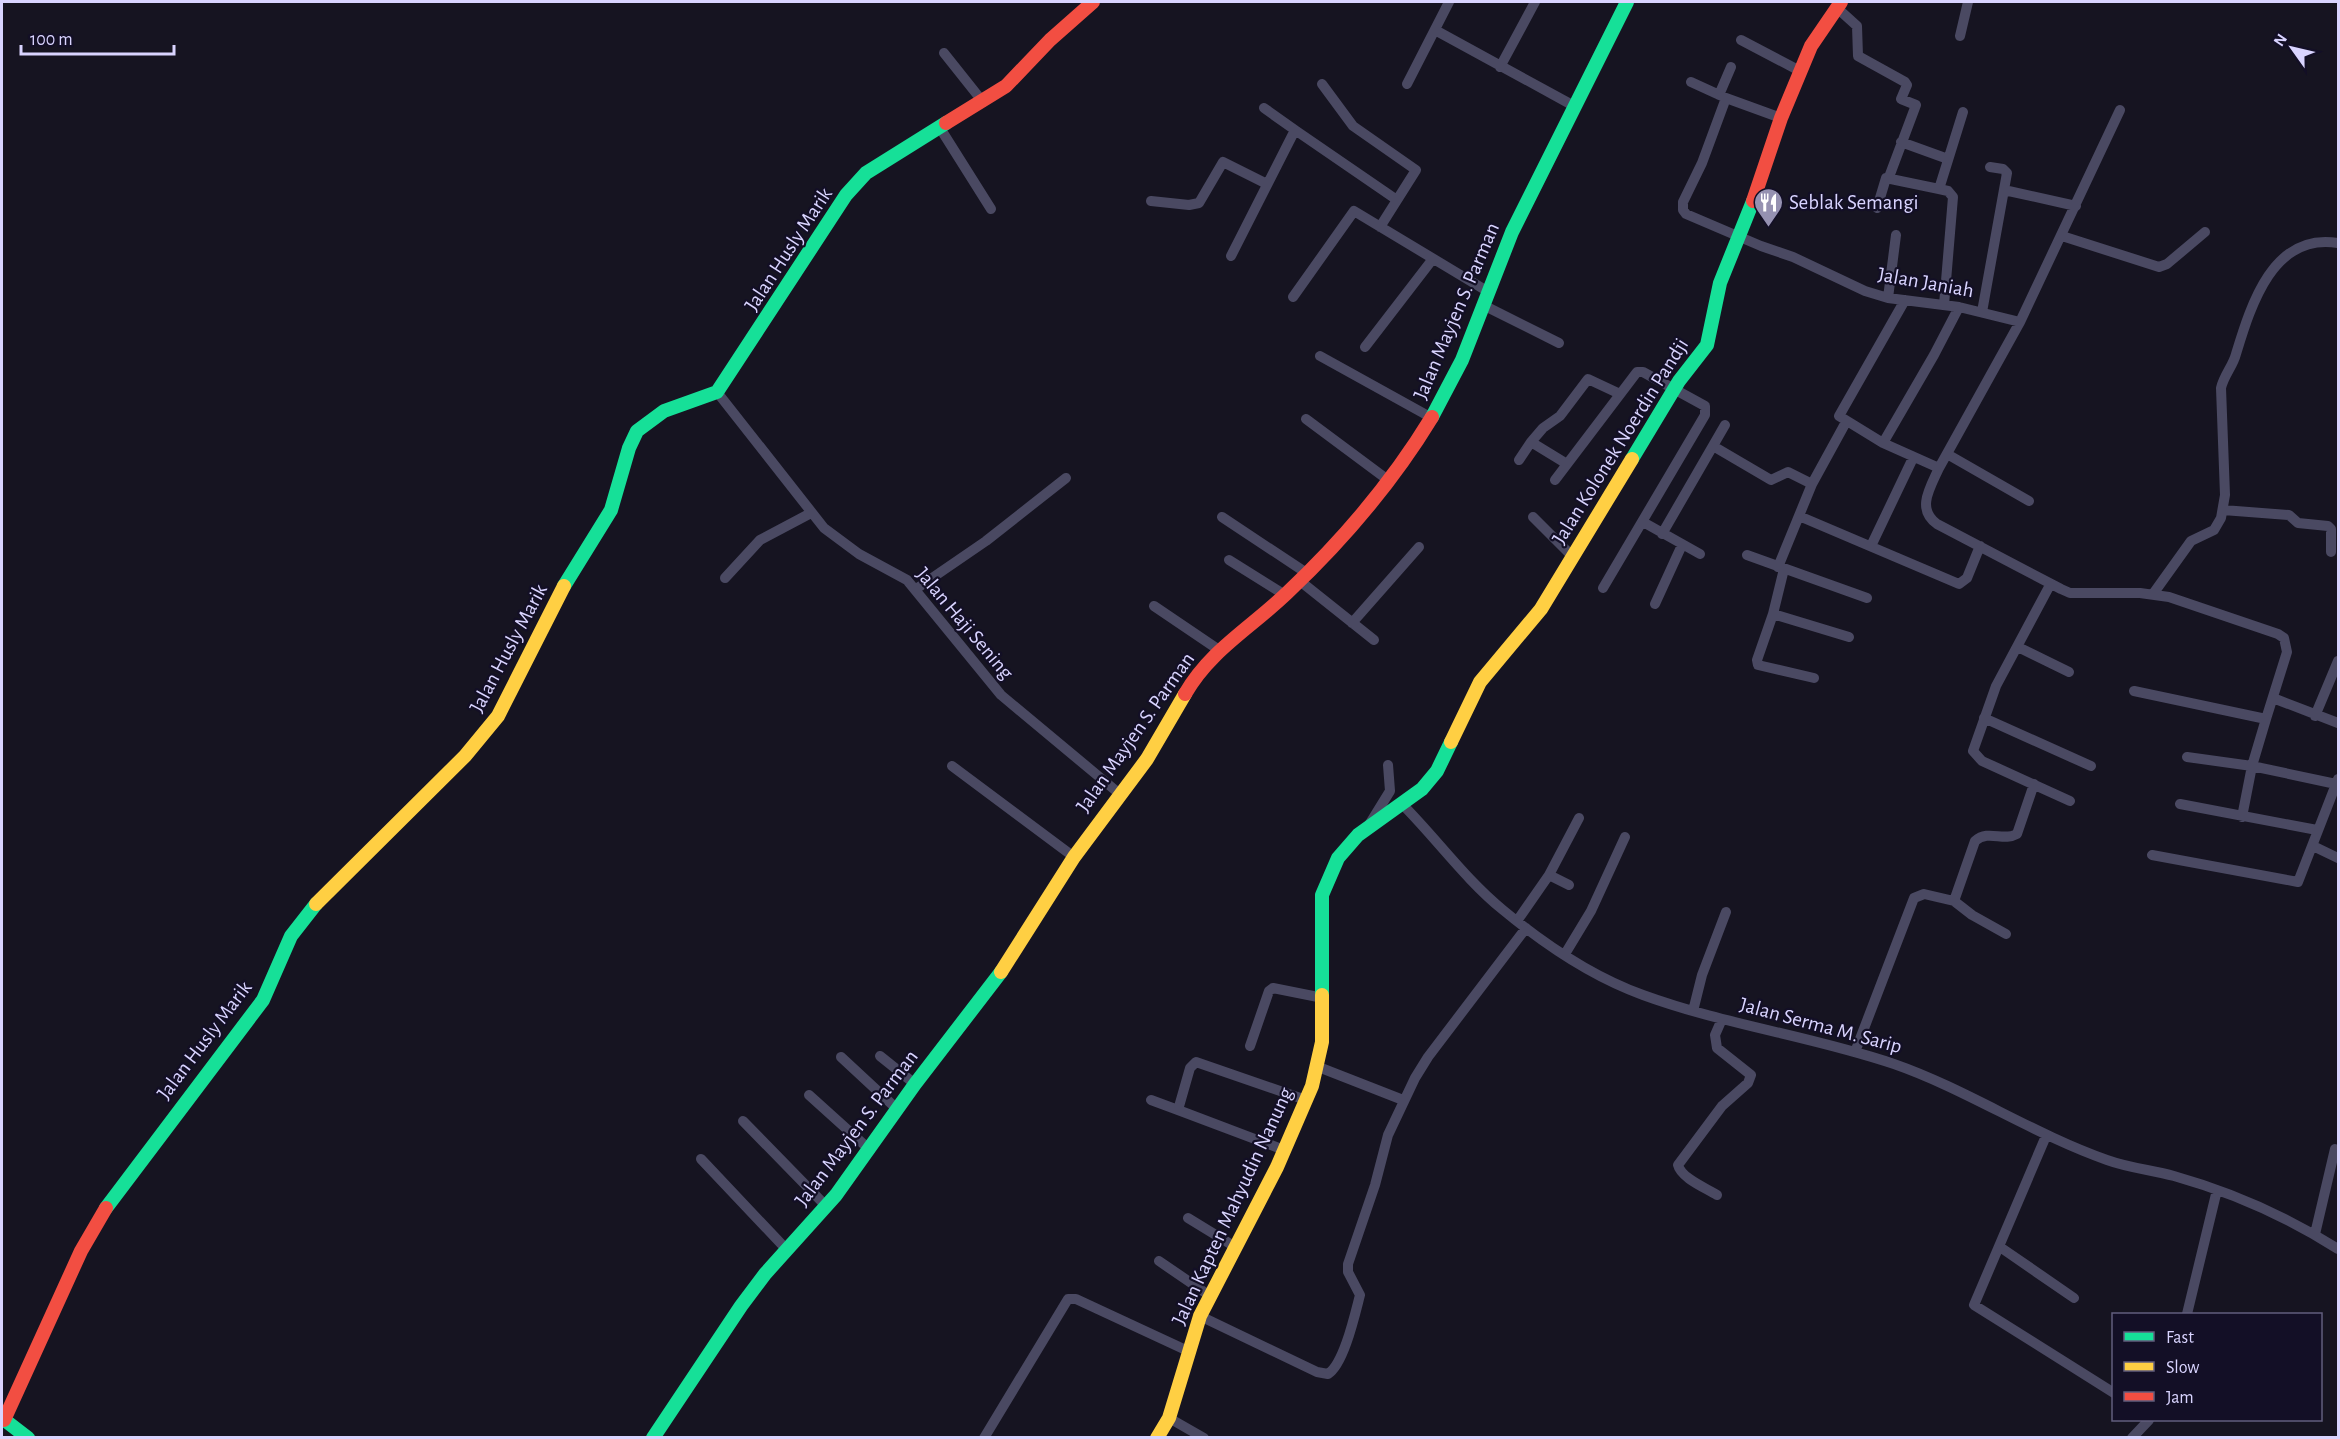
<svg xmlns="http://www.w3.org/2000/svg" width="2340" height="1439" viewBox="0 0 2340 1439" font-family="'Alegreya Sans',sans-serif">
<style>
.lines{fill:none;stroke-linecap:round;stroke-linejoin:round}
.street{stroke:#4a4962;stroke-width:10}
.fast{stroke:#16e098;stroke-width:14}
.slow{stroke:#ffcf43;stroke-width:14}
.jam{stroke:#f24e42;stroke-width:14}
.labels{text-anchor:middle;stroke-width:4.5;stroke-linejoin:round;paint-order:stroke}
.poi-label{font-size:21px;fill:#d9d4ff;stroke:#130f26;text-anchor:start}
.street-label{font-size:21px;fill:#d9d4ff;stroke:#130f26}
</style>
<rect width="100%" height="100%" fill="#161421"/>
<g class="lines">
<path class="street" d="M1836 7 1857 26 1858 56 1905 82 1907 85 1901 99 1916 105 1889 177
M1435 30 1574 106
M1960 36 1968 2
M1741 40 1800 71
M944 53 983 102
M1500 67 1535 2
M1691 82 1726 98
M1322 84 1353 126 1416 170 1380 227
M1407 84 1449 2
M1719 95 1731 67
M1264 108 1295 130
M1781 118 1726 98 1702 163 1683 202V210L1686 214 1761 246 1793 257 1865 291 1888 298 1959 307 2020 322 2120 110
M940 128 991 209
M1901 142 1948 159
M2004 190 2076 206
M1151 201 1189 205 1199 203 1223 162 1267 184
M1877 208 1886 178 1939 189
M2062 236 2159 267 2167 264 2205 232
M1231 256 1295 130 1397 200
M1293 297 1354 211 1487 291
M1888 298 1896 235
M1905 300 1839 416 1883 443 1939 468
M1483 305 1559 343
M1944 305 1953 197 1948 191 1939 189 1963 112
M1982 312 2007 173 2003 169 1990 167
M2020 322 1939 468C1930 488 1916 509 1937 524L2061 589 2070 593H2140L2169 597 2278 634 2284 638 2287 652 2266 719
M1365 347 1432 260
M1320 356 1432 418
M717 392 824 528 859 554 907 580 1001 695 1121 795
M1306 419 1388 480
M1531 442 1543 428 1560 416 1588 379 1620 394
M1883 443 1934 355 1959 307
M1713 446 1771 480 1788 472 1812 484
M1947 454 2029 501
M1519 460 1531 442 1567 464
M1555 480 1637 372H1643L1705 406V415L1603 588
M2223 510 2289 515 2298 523 2328 526 2331 529V552
M1799 516 1959 584 1967 578 1980 546
M1222 517 1308 574
M1533 517 1572 556
M1643 522 1700 554
M1662 534 1725 425
M1871 546 1913 458
M1747 555 1867 598
M1229 560 1285 595
M1778 567 1812 484 1846 422
M1784 569 1773 614 1757 660 1758 665 1814 678
M725 578 760 540 811 513
M1300 581 1374 640
M2050 585 1996 686 1973 751 1982 761 2070 801
M916 589 986 541 1066 478
M2153 594 2191 541 2214 530 2221 518 2225 495 2221 388C2224 375 2233 366 2236 354 2251 305 2273 232 2338 243
M1655 604 1682 545
M1154 606 1219 650
M1773 614 1849 637
M1352 623 1419 547
M2018 647 2069 672
M2134 691 2266 719 2252 766 2242 817
M2273 698 2338 723
M2315 716 2338 661
M1984 718 2091 766
M2187 757 2252 766 2336 784
M952 766 1074 857
M1401 803C1436 838 1465 879 1503 910 1544 944 1593 977 1643 995 1725 1025 1812 1036 1894 1064 1966 1089 2033 1134 2107 1160 2129 1168 2152 1170 2174 1176 2231 1192 2289 1218 2338 1249
M2180 804 2317 830
M1369 825 1390 791 1388 765
M2313 846 2338 858
M2152 855 2298 882 2338 779
M1549 875 1569 885
M1954 901 1972 915 2006 934
M1517 921 1549 875 1579 818
M1565 954 1591 911 1625 837
M1693 1011 1702 975 1726 912
M1250 1046 1269 991 1273 988 1323 998
M1855 1052 1914 898 1924 894 1954 901 1975 841C1989 829 2003 842 2017 834L2034 784
M880 1056 915 1084
M841 1057 897 1109
M1316 1066 1403 1100
M809 1095 870 1150
M1151 1100 1178 1110
M743 1121 826 1206
M2046 1136 1974 1305 2114 1393
M1284 1150 1178 1110 1190 1068 1196 1062 1306 1100
M701 1159 787 1250
M1717 1195C1706 1188 1681 1178 1678 1165L1722 1106 1748 1083 1751 1075 1717 1048 1715 1035 1722 1019
M1188 1218 1237 1248
M2315 1234 2335 1149
M2000 1247 2074 1298
M1159 1261 1210 1296
M2187 1314 2217 1190
M1200 1316 1317 1372 1328 1374C1344 1364 1355 1314 1360 1295L1348 1272V1264L1375 1185 1388 1135 1415 1078 1428 1057 1526 928
M1169 1418 1204 1438
M984 1438 1068 1299H1076L1188 1351
M2132 1438 2149 1420"/>
<path class="fast" d="M1432 417 1462 360 1512 232 1627 2
M1632 459 1679 381 1707 345 1720 283 1753 201
M564 586 611 510 629 448 637 431 664 411 717 392 846 195 866 173 946 123
M1322 995V895L1338 858 1358 835 1422 789 1437 771 1451 742
M106 1208 263 1000 291 936 316 904
M2 1418 28 1438
M653 1438 741 1306 765 1274 836 1195 915 1084 1001 972"/>
<path class="slow" d="M1451 742 1480 682 1541 609 1632 459
M316 904 465 756 498 716 564 586
M1001 972 1074 857 1147 759 1185 694
M1157 1438 1169 1418 1200 1316 1277 1167 1312 1086 1322 1042V995"/>
<path class="jam" d="M946 123 1006 86 1050 40 1093 2
M1753 201 1781 118 1811 46 1841 2
M1185 694C1210 650 1252 627 1288 592 1342 541 1393 481 1432 417
M4 1420 81 1251 106 1208"/>
</g>
<defs>
<symbol id="restaurant-pin" viewBox="-11 -11 22 30"><path d="M0 17L-7.5 6A9.5 9.5 0 1 1 7.5 6Z" fill="#9591b1" stroke="#130f26"/><path d="M-5-6h1v4h1v-4h1v4h1v-4h1v5L-1.5 .5V6h-2V.5L-5-1ZM5-6V6H3V1.5H1.5Q1.5-4 5-6Z" fill="#fff"/></symbol>
</defs>
<g fill-rule="evenodd">
<use href="#restaurant-pin" x="1752" y="186" width="33" height="45"/>
</g>
<g class="labels">
<g class="poi-label">
<text x="1789" y="209">Seblak Semangi</text>
</g>
<g class="street-label">
<text transform="translate(788 249) rotate(-57)" y="7">Jalan Husly Marik</text>
<text transform="translate(1926 282) rotate(10)" y="7">Jalan Janiah</text>
<text transform="translate(1456 311) rotate(-67)" y="7">Jalan Mayjen S. Parman</text>
<text transform="translate(1620 441) rotate(-58)" y="7">Jalan Kolonek Noerdin Pandji</text>
<text transform="translate(965 623) rotate(50)" y="7">Jalan Haji Sening</text>
<text transform="translate(508 648) rotate(-62)" y="7">Jalan Husly Marik</text>
<text transform="translate(1135 732) rotate(-55)" y="7">Jalan Mayjen S. Parman</text>
<text transform="translate(1821 1025) rotate(15)" y="7">Jalan Serma M. Sarip</text>
<text transform="translate(204 1040) rotate(-53)" y="7">Jalan Husly Marik</text>
<text transform="translate(856 1128) rotate(-53)" y="7">Jalan Mayjen S. Parman</text>
<text transform="translate(1232 1206) rotate(-65)" y="7">Jalan Kapten Mahyudin Nanung</text>
</g>
</g>
<rect width="2340" height="1439" fill="none" stroke="#d9d4ff" stroke-width="6"/>
<rect x="2112" y="1313" width="210" height="108" fill="#130f26" stroke="#625e7d" stroke-width="1.5"/>
<rect x="2124" y="1332" width="30" height="9" fill="#16e098" stroke="#625e7d" stroke-width="1.5"/>
<text x="2166" y="1343" font-size="18" fill="#d9d4ff">Fast</text>
<rect x="2124" y="1362" width="30" height="9" fill="#ffcf43" stroke="#625e7d" stroke-width="1.5"/>
<text x="2166" y="1373" font-size="18" fill="#d9d4ff">Slow</text>
<rect x="2124" y="1392" width="30" height="9" fill="#f24e42" stroke="#625e7d" stroke-width="1.5"/>
<text x="2166" y="1403" font-size="18" fill="#d9d4ff">Jam</text>
<g transform="translate(2292 48) rotate(304)" stroke="#130f26" stroke-width="4.5" paint-order="stroke">
<path d="M0-4.5L10 22L0 15L-10 22Z" fill="#d9d4ff"/>
<text y="-9" font-size="16" font-weight="bold" text-anchor="middle" fill="#d9d4ff">N</text>
</g>
<path d="M21 45v9h153v-9" fill="none" stroke="#d9d4ff" stroke-width="3"/>
<text x="30" y="45" font-size="18" fill="#d9d4ff" stroke="#130f26" stroke-width="4.5" paint-order="stroke">100 m</text>
</svg>
